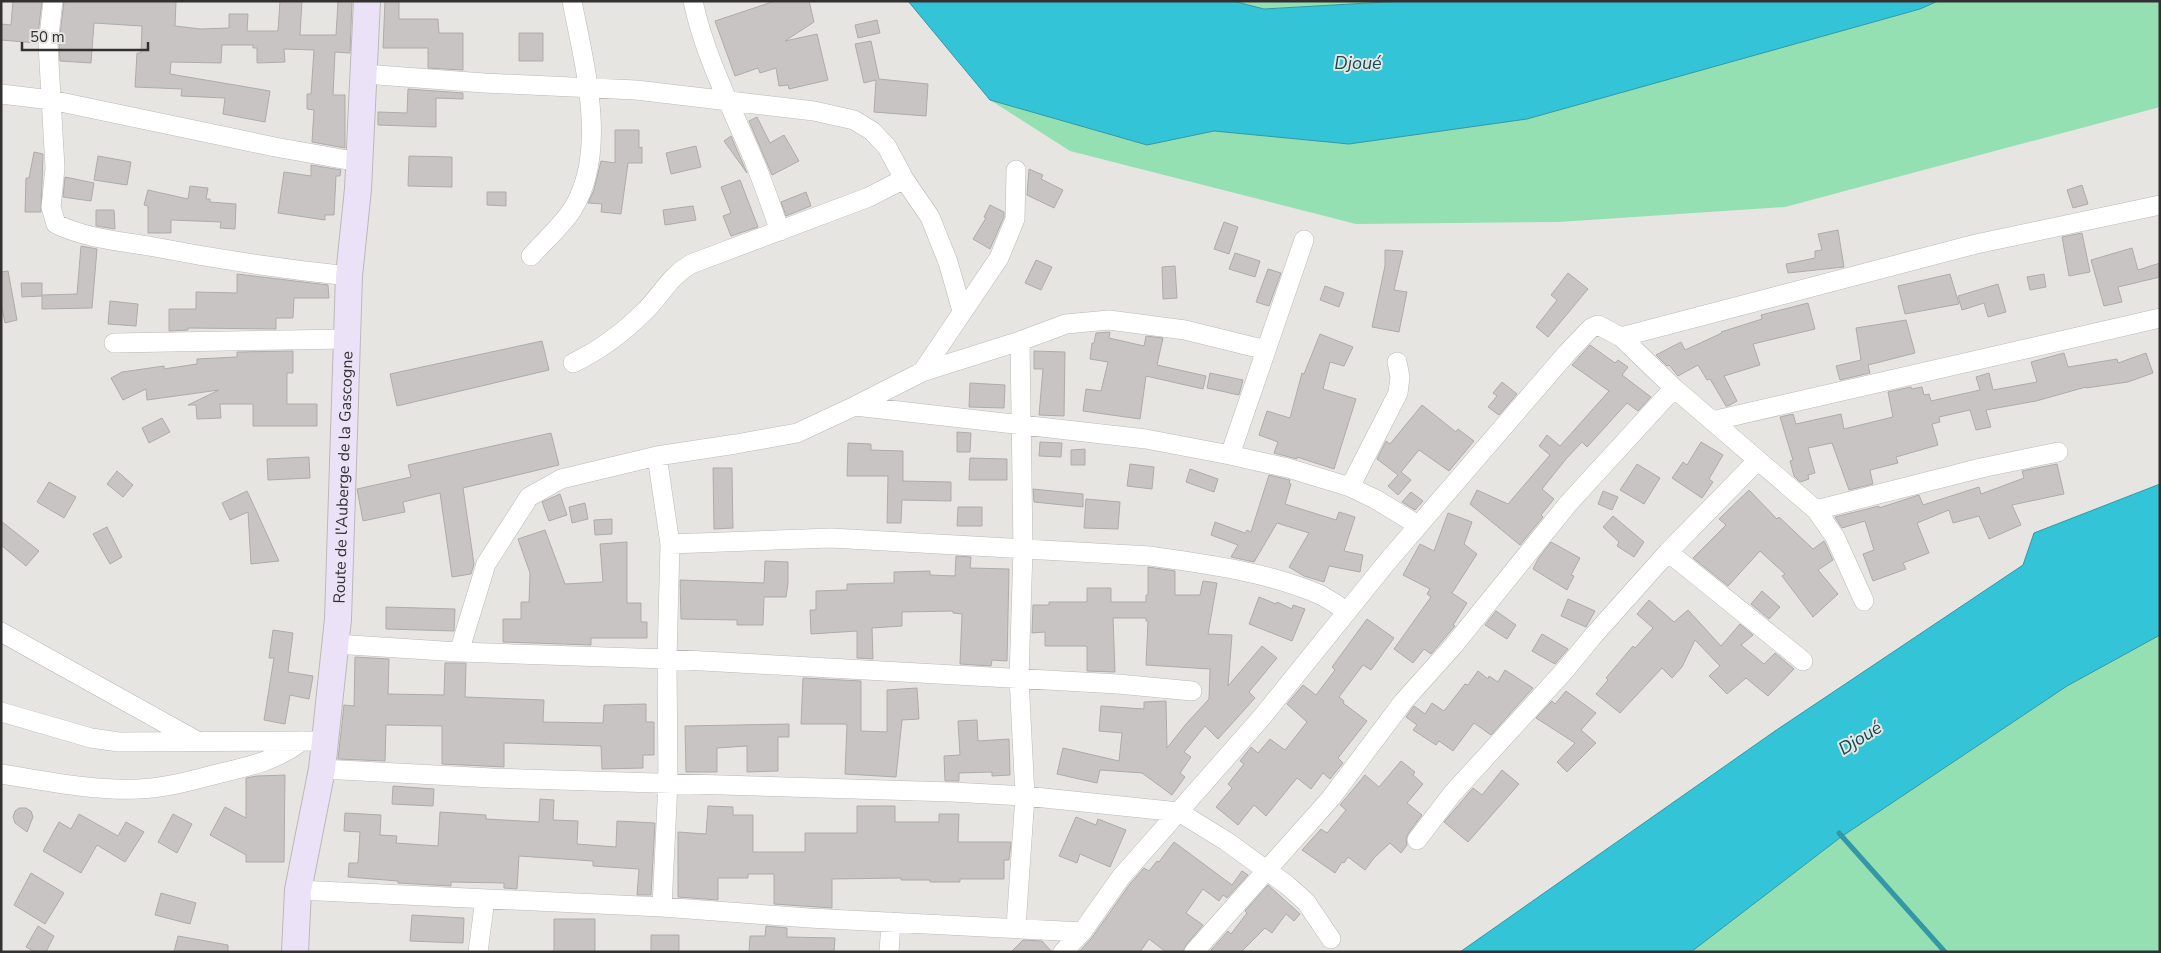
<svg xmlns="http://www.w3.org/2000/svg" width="2161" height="953" viewBox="0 0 2161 953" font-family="'Nunito Sans',sans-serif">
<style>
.green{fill:#94e0b3}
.water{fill:#33c4d7;stroke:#3398a5}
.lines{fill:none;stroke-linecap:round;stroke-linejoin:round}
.stream{stroke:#3398a5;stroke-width:5}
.building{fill:#c8c4c3;stroke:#afabaa}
.street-casing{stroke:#bbb9b7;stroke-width:20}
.secondary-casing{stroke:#bbb9b7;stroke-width:28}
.street{stroke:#fff;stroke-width:19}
.secondary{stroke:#ece2f8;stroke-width:26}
.labels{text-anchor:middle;stroke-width:4;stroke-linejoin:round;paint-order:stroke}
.street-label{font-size:16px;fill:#323130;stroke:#e7e5e2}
.water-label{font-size:18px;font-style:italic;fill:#104c54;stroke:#e7e5e2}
</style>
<rect width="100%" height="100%" fill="#e7e5e2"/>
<path class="green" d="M1233 1H1403L1264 9Z
M1938 1H2160V107L1785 207 1559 222 1356 224 1070 151 990 100 1147 145 1214 131 1349 144 1527 119 1920 9Z
M2160 635V952H1691L1841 837 2067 686Z"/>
<path class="water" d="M908 1H1233L1264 9 1403 1H1938L1920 9 1527 119 1349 144 1214 131 1147 145 990 100Z
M2160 484V635L2067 686 1841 837 1691 952H1460L1775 731 2023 565 2034 533Z"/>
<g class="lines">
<path class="stream" d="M1839 833 1945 952"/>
</g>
<path class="building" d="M13 1H42L37 43 1 40V24L11 25Z
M64 1H176L175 26 201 29 229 28V14H248L247 31H278L280 1H302L300 35H336L338 1H352L350 53 335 52 333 95H345V148L312 142 314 110 307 109V94H311L314 50 284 49 285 62 257 63V48H253V45H222L221 63 171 62 170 74 270 91 265 122 223 114 225 98 181 96 182 89 135 87 137 53H141L142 26 94 23 91 63 60 61 59 44Z
M385 1H399V19H438L439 33H463V70L428 68V48H383Z
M775 1H809L814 22 785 41 817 34 828 80 789 89 788 85 779 86 776 68 760 73 758 68 735 76 715 21Z
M877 20 880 33 858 38 855 25Z
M519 33H543V61H519Z
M871 41 879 79 928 84 926 116 874 112 876 80 864 83 855 44Z
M408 89 463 93V99L436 98V127L378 125V112L407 113Z
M757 117 770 143 784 135 799 161 772 175 749 121Z
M615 130H639V148L642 147V163H628L621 214 601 212 602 204 588 203 594 190 601 161 615 163Z
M731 136 736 148 747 173 724 141Z
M696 146 701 167 671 174 666 153Z
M34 152 43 154 41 212H25L26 178H29Z
M98 156 131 162 127 185 94 180Z
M409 156 452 157V187L408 186Z
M311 165 341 170 340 176H336L334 215H325V220L278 213 284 172 311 176Z
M1029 169 1043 175 1041 179 1063 190 1054 208 1027 195Z
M65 177 94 183 91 201 63 197Z
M740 180 758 227 731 236 723 216 731 213 721 187Z
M2082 185 2088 204 2073 208 2067 190Z
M190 186 208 188 206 199H210V202L236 204 235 229 220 228 221 222 171 220V233H148V206L144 205 148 190 188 199Z
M487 192H506V206L487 205Z
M806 192 811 206 786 216 781 202Z
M990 205 1004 212V217L990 249 973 239 986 218 984 217Z
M693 206 696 220 665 225 663 210Z
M96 210H114L115 229 96 226Z
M1224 222 1238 227 1229 254 1214 249Z
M1838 230 1844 267 1788 273 1786 264 1815 258V251L1822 250 1818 234Z
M2082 233 2090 272 2069 276 2062 237Z
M81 246 97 249 92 308 42 309V296L22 297 21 283H42V295L77 294Z
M2132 248 2138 270 2160 263V277L2118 287 2122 302 2104 306 2091 260Z
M1385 250 1403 251 1394 290 1407 292 1399 332 1372 327 1385 266Z
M1235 253 1260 261 1255 277 1229 269Z
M1036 260 1052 267 1041 290 1025 283Z
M1175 266 1177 298 1163 299 1162 267Z
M1268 269 1281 273 1269 306 1256 302Z
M8 271 17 320 5 323 1 304V272Z
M1568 273 1588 289 1548 337 1536 327 1557 300 1551 295Z
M237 274 328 285 329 298H294L293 318H276V329L188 328V330L169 331V309H196V292L237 293Z
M1950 274 1959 304 1905 314 1898 286Z
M2044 274 2046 287 2030 290 2027 277Z
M1998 284 2006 312 1988 317 1984 303 1962 310 1958 296Z
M1325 286 1344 293 1339 307 1320 300Z
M110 301 138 304 136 326 108 324Z
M1808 303 1815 329 1753 344 1760 365 1724 376 1737 401 1728 406H1726L1710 379 1707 380 1698 365 1678 376 1669 365 1667 366 1656 355 1681 342 1685 350 1722 333 1721 332 1762 319 1761 315Z
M1906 320 1915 353 1868 365 1870 373 1840 380 1836 366 1861 360 1856 328Z
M1110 332 1109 338 1144 346 1146 336 1163 338 1157 365 1206 376 1203 389 1146 376 1140 419 1083 411 1086 389 1101 391 1108 362 1090 359 1092 343H1094L1096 333Z
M1320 334 1353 347 1344 366 1330 362 1323 389 1356 399 1334 469 1297 457V459L1274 453 1278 442 1259 435 1267 411 1290 418 1302 373 1304 374Z
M542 341 549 370 397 406 390 374Z
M1590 345 1615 363 1618 360 1628 367 1622 375 1651 397 1638 411 1627 403 1587 447 1582 442 1566 459 1542 489 1554 499 1541 515 1543 517 1520 545 1470 504 1477 490 1508 504 1550 455 1539 446 1547 435 1560 446 1609 391 1572 365Z
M293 351V373H287V404H317V426H253V404H220L221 418 197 419 196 405H188L219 390 147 400 146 389 123 400 111 378 122 372 164 366V369L197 364V359L237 357V352Z
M1034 351 1065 352 1064 416 1039 415 1043 369H1034Z
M2064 353 2068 367 2117 359 2118 363 2146 353 2153 373 2128 382 2086 388V387L2036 401 1986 410 1991 427 1976 430 1970 410 1939 417 1940 422 1932 424 1938 445 1896 457 1898 463 1870 470 1873 484 1849 490 1832 443 1808 448 1815 473 1808 475 1809 479 1800 482 1794 476 1790 461 1793 460 1780 417 1793 414 1796 424 1841 414 1844 429 1893 417 1888 392 1911 387 1912 389 1922 387 1924 395 1929 394 1931 401 1980 390 1976 377 1989 373 1993 390 2037 382 2031 362Z
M1210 373 1243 380 1239 395 1207 388Z
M1502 382 1517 394 1499 415 1488 407 1497 396 1493 393Z
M970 383 1005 385 1004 408 969 407Z
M1422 405 1456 432 1458 429 1474 441 1449 471 1419 450 1401 472 1411 480 1398 495 1388 486 1398 475 1377 459 1386 441 1390 444Z
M162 418 170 432 149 443 142 428Z
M957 432 971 433 970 452H957Z
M551 433 559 465 463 488 474 564 471 574 452 577 440 493 403 502 405 512 363 521 357 489 411 477 408 465Z
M1040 442 1062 443 1061 457 1039 456Z
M1701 442 1723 455 1709 479 1713 482 1702 498 1672 478 1683 462 1687 465Z
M848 443 871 444V450L903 451V481L951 482V501L902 500 901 523H887L888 476H847Z
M1085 449V465H1071V450Z
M309 457 310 478 268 480 267 459Z
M970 458 1007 459V480H969Z
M1130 464 1154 467 1152 489 1127 486Z
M1637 464 1660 478 1644 504 1620 490Z
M2057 464 2064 494 2012 505 2021 525 1989 539 1979 516 1953 523 1949 510 1917 523 1929 553 1903 563 1906 569 1873 581 1863 554 1874 550 1865 521 1842 528 1835 517 1879 506V508L1919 495 1923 505 1979 487 1981 494 2024 478 2022 471Z
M713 468H732L733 528 714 529Z
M1190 469 1218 479 1214 492 1186 482Z
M117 471 133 485 123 497 107 484Z
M1269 475 1290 480 1289 483 1291 484 1285 504 1336 520 1339 512 1355 517 1344 551 1363 555 1360 572 1329 566 1324 582 1304 576 1289 567 1309 533 1277 523 1254 562 1231 557 1238 545 1211 535 1215 522 1245 533 1247 530 1251 532Z
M49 482 76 497 64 518 37 502Z
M1033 489 1083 494V507L1034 502Z
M1749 490 1777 519 1779 517 1813 549 1824 541 1825 543 1833 560 1818 570 1838 594 1813 617 1782 576 1785 574 1760 551 1728 586 1693 558 1726 525 1719 519Z
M247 491 254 506 279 561 251 564 248 512 230 520 222 503Z
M1603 491 1618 497 1612 510 1598 504Z
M1411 492 1423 501 1415 510 1402 502Z
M560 494 567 515 549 521 542 502Z
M1086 499 1120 502 1118 529 1084 528Z
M585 503 588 519 572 523 569 507Z
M958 507H982V526H957Z
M1448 513 1472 522 1464 544 1477 554 1452 593 1467 603 1453 625 1455 626 1431 654 1424 649 1413 663 1394 649 1431 597 1427 594 1430 589 1403 575 1420 544 1434 551Z
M1613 516 1644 542 1634 557 1617 546 1619 542 1603 527Z
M612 519V534L595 535 594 520Z
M1 521 39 551 26 566 1 545Z
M107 527 122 557 110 564 93 534Z
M545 530 565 584 603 582 600 544 627 542V603H641V622H647V638H591V645L503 642V619H521V602H529L530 573 518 539Z
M1551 542 1580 558 1571 575 1574 576 1567 590 1533 569 1538 559Z
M956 556 971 557 970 568 1009 569 1007 661 992 660 991 666 960 664 962 614 953 613V611L902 612V626L872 628 873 659 857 658V631L811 634 810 610H816V591L847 590V584L894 583V572L930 571V575L955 576Z
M765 561 788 562V583L786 597H764L763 625H737V620L681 619 680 580 764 583Z
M1148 567 1175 571V595H1200L1203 581 1217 583 1208 634 1232 635 1228 686 1262 646 1277 658 1249 692 1255 698 1218 739 1205 726 1184 752 1191 757 1180 773 1185 777 1172 795 1142 773 1100 770 1097 783 1057 774 1063 748 1119 761 1122 733 1099 731 1101 706 1144 709V702L1166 701 1167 748 1186 724 1209 699 1210 669 1146 665 1148 621H1146V618H1113L1115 672 1087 671V646H1045V632L1032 633 1033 605H1049V602H1087V588H1111V602H1146V595H1148Z
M1762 591 1780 607 1769 619 1751 604Z
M1259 597 1276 604 1277 602 1292 609 1293 605 1305 609 1292 641 1249 624Z
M1568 599 1595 611 1586 627 1561 616Z
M1649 600 1674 622 1688 610 1721 646 1740 624 1753 635 1741 645 1764 664 1775 653 1794 669 1768 696 1746 678 1727 694 1709 676 1720 666 1695 640 1682 667 1672 678 1662 668 1620 713 1596 694 1608 680 1606 678 1633 646 1635 648 1653 628 1637 614Z
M386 607 455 609 454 631 386 629Z
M1496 611 1516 625 1507 639 1485 625Z
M1367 619 1394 638 1371 670 1363 665 1339 697 1344 701 1343 703 1367 721 1338 758 1343 763 1330 779 1323 773 1311 789 1297 778 1266 816 1254 805 1238 825 1216 807 1232 788 1228 784 1244 764 1240 761 1251 747 1258 753 1270 739 1285 750 1307 722 1287 704 1303 685 1316 695 1335 670 1332 667Z
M273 630 293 633 288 672 313 676 309 699 290 695 285 724 264 720 274 658H269Z
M1542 634 1568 649 1555 664 1532 651Z
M355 657 389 659 388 694 444 695 445 663H466L465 697 544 700 543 722 603 723 604 705 646 704V722H654V755H643V768L602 769 601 746 504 743V767L442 764V726L386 725 385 761 338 759 344 705 354 706Z
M1505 670 1533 688 1491 735 1474 723 1453 751 1439 741 1436 745 1413 730 1417 725 1406 717 1414 706 1425 714 1432 703 1444 711 1465 684 1468 685 1478 671 1488 679 1489 676 1498 682Z
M803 678 861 681V731L887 732V690L917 688 919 719 902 720 896 777 845 774 847 725 845 724H801Z
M1566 691 1596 713 1581 730 1596 743 1567 772 1557 762 1575 743 1536 718 1552 701 1555 704Z
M977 720 978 741 1009 739 1010 775 992 776V772L959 773V781H945L944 756 960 755 958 721Z
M789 724V737H778V771L747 772V746L717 748V772H686L685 726Z
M1401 761 1415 772 1413 775 1423 784 1407 803 1422 815 1408 834 1406 839 1407 845 1401 853 1390 843 1374 858 1365 870 1348 857 1344 863 1342 862 1335 873 1302 850 1321 829 1327 833 1346 810 1340 805 1365 775 1379 787Z
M1502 770 1519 784 1468 842 1444 822 1473 788 1482 795Z
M285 775 284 862H246V855L210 835 225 807 246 818V778L257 776Z
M393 786 434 789 433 806 392 804Z
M540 799 554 800 553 820 578 821 577 844 616 847 617 821 655 823 651 895H637L639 869 593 866V861L519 856 517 889 504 888V883L451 882V886L398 883V881L348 877 349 863H358L360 832 344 831 345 813 381 815 380 835 397 836 396 843 438 846 440 812 486 815V819L539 822Z
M708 806 733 807V815H753V852H805V833H857V806H895V822H939V814H959L958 842H1011L1009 860H1004V879H960V882H930V880H901V878L832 879V908L774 904V874H748V878H718V900L678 897V832L706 834Z
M19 808H26L31 811 33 817 27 832 15 823 13 817 15 811Z
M79 814 118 836 126 822 144 832 125 862 97 845 81 873 43 851 59 822 71 829Z
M173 814 192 824 177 853 158 842Z
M1076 817 1096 825 1098 819 1126 830 1110 867 1080 854 1077 863 1059 856Z
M1174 842 1232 885 1242 871 1248 875 1227 898 1223 895 1219 901 1203 889 1186 913 1203 925 1186 945 1183 952H1166L1149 939 1140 952H1079L1091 939 1130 884 1144 868 1149 871 1157 861 1159 862Z
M31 873 64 893 45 924 14 905Z
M1268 885 1300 914 1294 921 1286 914 1272 933 1265 928 1241 952H1213L1211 950 1228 931 1231 934 1247 913 1245 911Z
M161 893 196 903 190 924 155 915Z
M412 915 464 918 463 943 410 941Z
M554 919H595V952H554Z
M38 926 54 936 46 952H35L26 947Z
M766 926 787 928V937L835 938 834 952H749L750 936H765Z
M651 935H679V952H651Z
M178 936 228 945V952H174Z
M1023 940 1042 941 1052 952H1011Z"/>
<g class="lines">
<defs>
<path id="street" d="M53 1 48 44 55 168 51 207 56 224C85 238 118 241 149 246 215 259 282 269 349 276
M693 1C705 58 733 110 755 163 764 185 772 209 780 231
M364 74 484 83 636 90 814 111 854 120 872 131 887 147 904 179
M1 94 51 100 275 147 359 162
M531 256C544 241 561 227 572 210 609 152 584 64 572 1
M1621 337 1976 244 2160 205
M114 343 348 339
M573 363C600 350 624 332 645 311 663 293 669 277 691 264L869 197 904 179 930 217 948 262 962 311
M922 372 999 258 1015 219 1016 170
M855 406 922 372 1020 341 1066 324 1109 320 1185 330 1266 350
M1712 421 2160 318
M1230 455 1304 240
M657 456 670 544 667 659 668 782 662 907
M1350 487 1398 393 1400 377 1397 362
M1816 510 1981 468 2058 452
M670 544 831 538 1150 556C1207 564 1268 572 1321 595 1330 600 1339 606 1347 612
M1668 552 1803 661
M1 632 197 741
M335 644 459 652 667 659 1118 684 1192 691
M459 652 486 564 529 497 561 479 657 456 736 444 797 433 855 406 1146 439 1230 455 1288 468 1350 487 1375 499 1418 525
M1 712 91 738 119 742 325 741
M322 769 492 778 952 792 1025 796 1179 812 1226 841 1287 885 1306 902 1331 939
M1 774C46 781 93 791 138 789 166 788 194 780 221 773 251 766 277 760 302 741
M1417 840 1452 794 1566 669 1593 636 1668 552 1758 460
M298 890 662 907 809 918 1082 932
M1016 927 1025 796 1019 678 1023 549 1020 341
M478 952 485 899
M889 952 891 922
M1063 952 1082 932 1121 877 1262 717 1387 562 1567 353 1591 328 1598 325 1621 337 1674 388 1816 510 1835 537 1864 601
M1194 952 1331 798 1403 702 1454 645 1567 505 1674 388"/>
<g id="secondary">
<path id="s1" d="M295 952 298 890 322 769 338 619 349 276 358 189 367 1"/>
</g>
</defs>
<use href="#street" class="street-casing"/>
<use href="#secondary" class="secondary-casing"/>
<use href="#street" class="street"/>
<use href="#secondary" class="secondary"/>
</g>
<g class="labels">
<g class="street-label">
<text dy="6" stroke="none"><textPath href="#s1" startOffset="478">Route de l'Auberge de la Gascogne</textPath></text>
</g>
<g class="water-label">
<text x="1358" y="69">Djoué</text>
<text transform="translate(1860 738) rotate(-32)" y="6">Djoué</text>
</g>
</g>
<rect width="2161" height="953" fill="none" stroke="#323130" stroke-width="5"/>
<path d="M22 42v8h126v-8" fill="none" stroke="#323130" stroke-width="2.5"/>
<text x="30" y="42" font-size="15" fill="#323130" stroke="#e7e5e2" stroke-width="4" paint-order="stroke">50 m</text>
</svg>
